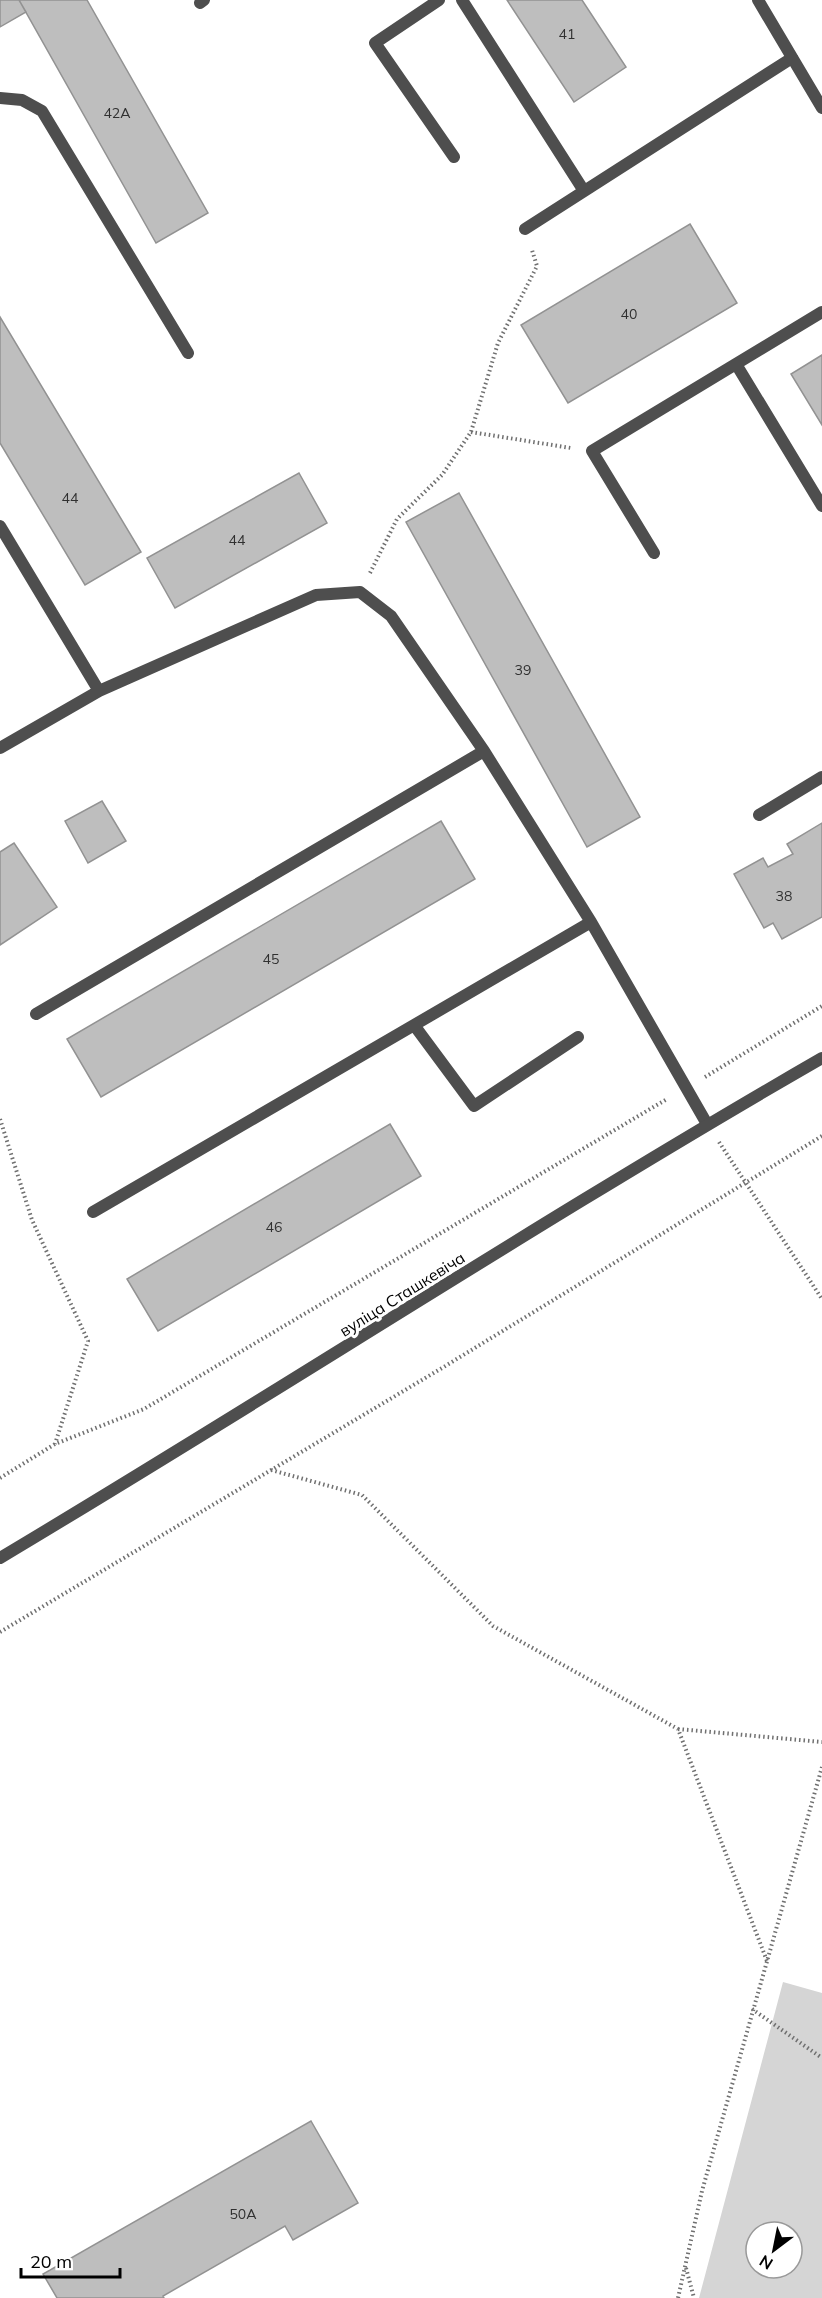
<svg xmlns="http://www.w3.org/2000/svg" width="822" height="2298" viewBox="0 0 822 2298" font-family="Mulish,sans-serif">
<style>
.green{fill:#d5d5d5;fill-rule:evenodd}
.building{fill:#bebebe;stroke:#929292;stroke-width:1.5}
.lines{fill:none;stroke-linecap:round;stroke-linejoin:round}
.path{stroke:#707070;stroke-width:4;stroke-dasharray:1.5 3;stroke-linecap:butt}
.service{stroke:#4e4e4e;stroke-width:12}
.minor{stroke:#4e4e4e;stroke-width:12}
.labels{text-anchor:middle;stroke-width:6;stroke-linejoin:round;paint-order:stroke}
.number-label{font-size:14px;fill:#303030}
.street-label{font-size:16px;fill:#000;stroke:#fff}
</style>
<rect width="100%" height="100%" fill="#fff"/>
<path class="green" d="M783 1982 822 1993V2298H699ZM756 2232H792V2268H756Z"/>
<path class="building" d="M0 0H19L26 12 0 27Z
M19 0H87L208 213 156 243Z
M507 0H582L626 67 574 102Z
M690 224 737 303 568 403 521 325Z
M0 317 141 552 85 585 0 443Z
M822 355V425L791 374Z
M299 473 327 523 175 608 147 558Z
M459 493 640 817 587 847 406 522Z
M102 801 126 841 88 863 65 821Z
M441 821 475 879 101 1097 67 1039Z
M822 823V917L782 939 773 923 764 928 734 874 763 858 768 867 793 854 787 844Z
M14 843 57 907 0 945V852Z
M390 1124 421 1176 158 1331 127 1279Z
M311 2121 358 2203 293 2240 285 2226 163 2296 164 2298H57L43 2274Z"/>
<g class="lines">
<path class="path" d="M471 432 571 448
M370 573 397 519 442 475 471 432 498 343 537 266 532 250
M705 1077 822 1006
M0 1119 32 1220 88 1341 55 1444
M719 1142 822 1299
M271 1470 362 1495 493 1626 678 1729 767 1961
M0 1478 55 1444 144 1409 667 1099
M0 1632 442 1368 822 1136
M678 1729 822 1742
M752 2009 822 2058
M686 2268 694 2298
M678 2298 702 2191 822 1767"/>
<path class="service" d="M439 0 375 43 454 157
M462 0 584 191
M200 3 204 0
M0 98 22 100 42 111 188 353
M525 229 792 58
M736 364 822 506
M0 526 99 691
M654 553 592 451 822 312
M0 748 99 691 316 595 360 592 391 616 484 751 591 922 707 1124
M759 815 822 777
M36 1014 484 751
M414 1025 474 1106 578 1037
M93 1212 591 922"/>
<path class="minor" d="M758 0 822 108
M0 1558C275 1394 544 1218 822 1058"/>
</g>
<g class="labels">
<g class="number-label">
<text x="567" y="39">41</text>
<text x="117" y="118">42А</text>
<text x="629" y="319">40</text>
<text x="70" y="503">44</text>
<text x="237" y="545">44</text>
<text x="523" y="675">39</text>
<text x="784" y="901">38</text>
<text x="271" y="964">45</text>
<text x="274" y="1232">46</text>
<text x="243" y="2219">50А</text>
</g>
<g class="street-label">
<text transform="translate(402 1294) rotate(-32)" y="6">вуліца Сташкевіча</text>
</g>
</g>
<g transform="translate(774 2250) rotate(212)"><circle r="28" fill="#ffffff" stroke="#999999" stroke-width="1.5"/>
<path d="M0-4.5L10 22L0 15L-10 22Z" fill="#000000"/>
<text y="-9" font-size="16" font-weight="bold" text-anchor="middle" fill="#000000">N</text>
</g>
<path d="M21 2268v9h99v-9" fill="none" stroke="#000000" stroke-width="3"/>
<text x="30" y="2268" font-size="18" fill="#000000" stroke="#ffffff" stroke-width="4.5" paint-order="stroke">20 m</text>
</svg>
